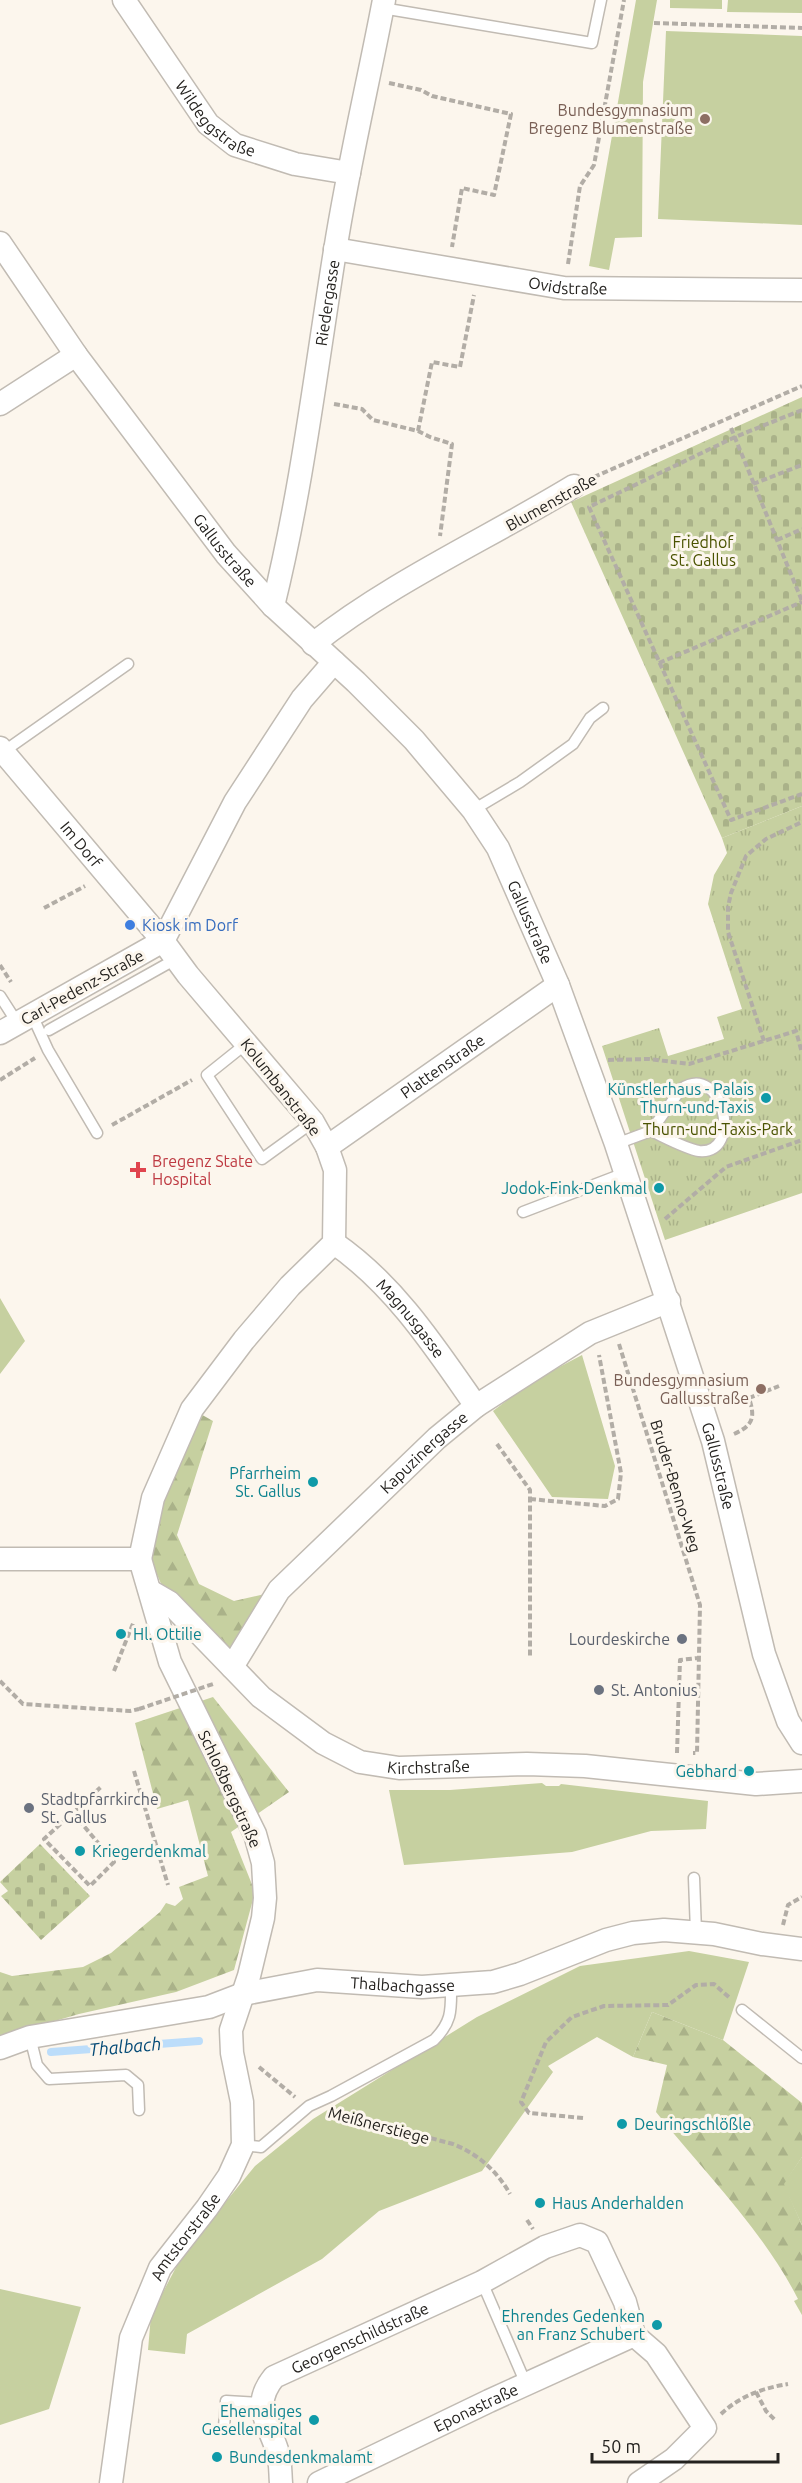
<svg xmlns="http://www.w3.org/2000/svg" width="802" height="2483" viewBox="0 0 802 2483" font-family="Ubuntu,sans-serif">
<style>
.grass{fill:#c6d0a0}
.forest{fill:url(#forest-firs)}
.cemetery{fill:url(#cemetery-stones)}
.park{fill:url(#park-tufts)}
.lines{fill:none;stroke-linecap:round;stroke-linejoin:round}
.stream{stroke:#bcddfa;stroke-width:8}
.lane-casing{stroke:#c1bbb3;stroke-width:13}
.street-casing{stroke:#c1bbb3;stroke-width:25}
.path{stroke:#b2ada6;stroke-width:4;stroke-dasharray:6 3;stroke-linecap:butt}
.lane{stroke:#fff;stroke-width:10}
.street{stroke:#fff;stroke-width:22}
.path-bridge{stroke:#b2ada6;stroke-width:4;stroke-dasharray:6 3;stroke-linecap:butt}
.education-dot{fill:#8d6e63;stroke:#fcf6ed;stroke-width:2}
.shop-dot{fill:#3f7fe0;stroke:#fcf6ed;stroke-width:2}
.culture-dot{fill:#0f9aa8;stroke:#fcf6ed;stroke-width:2}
.health-dot{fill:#e0444e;stroke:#fcf6ed;stroke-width:2}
.worship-dot{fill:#6b7280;stroke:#fcf6ed;stroke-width:2}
.labels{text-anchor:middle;stroke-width:6;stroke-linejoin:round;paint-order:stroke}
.education-label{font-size:16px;fill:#785e54;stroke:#fcf6ed;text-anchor:end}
.street-label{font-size:16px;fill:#24221f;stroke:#fcf6ed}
.park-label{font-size:16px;fill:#4a5301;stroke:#fcf6ed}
.shop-label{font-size:16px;fill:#366cbe;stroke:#fcf6ed;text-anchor:start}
.culture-label{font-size:16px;fill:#0d838f;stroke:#fcf6ed;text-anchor:end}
.health-label{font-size:16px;fill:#be3a42;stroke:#fcf6ed;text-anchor:start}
.worship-label{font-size:16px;fill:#5b616d;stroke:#fcf6ed;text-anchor:start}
.water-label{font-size:18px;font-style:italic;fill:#044a76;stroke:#fcf6ed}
</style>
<defs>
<pattern id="forest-firs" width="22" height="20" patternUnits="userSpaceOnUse" patternTransform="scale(1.5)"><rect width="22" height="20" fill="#c6d0a0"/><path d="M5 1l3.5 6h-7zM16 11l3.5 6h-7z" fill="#aab289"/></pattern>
<pattern id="cemetery-stones" width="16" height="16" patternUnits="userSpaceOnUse" patternTransform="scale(1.5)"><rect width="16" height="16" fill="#c6d0a0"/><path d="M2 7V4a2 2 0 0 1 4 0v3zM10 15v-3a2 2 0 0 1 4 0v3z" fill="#aab289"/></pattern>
<pattern id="park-tufts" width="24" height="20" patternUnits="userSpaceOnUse" patternTransform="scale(1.5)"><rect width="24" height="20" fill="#c6d0a0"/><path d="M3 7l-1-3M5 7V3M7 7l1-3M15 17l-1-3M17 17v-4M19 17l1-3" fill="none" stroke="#aab289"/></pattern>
</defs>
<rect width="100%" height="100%" fill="#fcf6ed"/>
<path class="grass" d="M636 0H657L643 82 642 237 615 238 609 270 589 266Z
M670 0H722V9L670 8Z
M728 0H802V13L727 12Z
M666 31 802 36V225L658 219Z
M0 1298 25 1341 0 1374Z
M582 1355 615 1466 608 1499 552 1497 493 1411 531 1382Z
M542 1783 546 1786H559L561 1784 708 1801 706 1829 651 1831 572 1852 404 1865 389 1790H450Z
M689 1951 749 1962 723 2040 652 2012 633 2057 597 2037 548 2066 553 2072 482 2171 379 2211 322 2259 187 2334 185 2354 148 2350 151 2315 183 2254 255 2166 313 2119 477 2017 580 1966Z
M802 2157V2225L783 2184Z
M0 2289 81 2307 49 2409 0 2425Z"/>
<path class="forest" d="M197 1412 213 1421 177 1535 199 1584 234 1601 265 1594 228 1653 163 1588 149 1557 158 1499Z
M213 1697 289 1792 231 1832 255 1892 234 1970 176 1992 79 2014 0 2037V1972L12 1976 83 1967 111 1953 160 1912 166 1903 175 1906 183 1899 179 1887 208 1876 188 1800 157 1809 135 1723Z
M652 2012 723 2040 802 2103V2157L784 2184 802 2225V2315L794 2301 798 2299C762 2229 705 2173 656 2112L667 2065 633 2057Z"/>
<path class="cemetery" d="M802 397V806L722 838 571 502Z
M40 1844 90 1896 41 1940 1 1896 8 1891 0 1882Z"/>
<path class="park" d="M802 806V1193L665 1240 602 1046 659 1028 668 1056 724 1039 717 1017 742 1009 708 904 714 875 727 853 722 838Z"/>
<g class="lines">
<path class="stream" d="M51 2052 199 2041"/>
<defs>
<path id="lane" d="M382 8 592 43 601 0
M3 752 128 664
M473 810 520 782 573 744 590 718 603 708
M0 996 18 1024
M32 1015 48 1050 97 1133
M49 1030 176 959
M247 1043 207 1075 262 1159 313 1122
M616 1144 651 1131 681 1089C723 1061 744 1155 699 1151 686 1149 664 1137 651 1131
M523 1212 625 1173
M694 1878 696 1932
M742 2010 802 2058
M30 2037 37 2065 49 2079 126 2075 138 2085 139 2110
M243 2145 261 2147 309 2106 331 2096 434 2040C453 2021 451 2009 451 1984
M482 2282 526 2384
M224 2427 226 2401 262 2403"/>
<g id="street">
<path id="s1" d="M124 0 208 124 235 145 295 164 349 173"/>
<path id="s2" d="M0 243 76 355 226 554 273 606 356 682 414 740 473 810 498 848 558 985 616 1144 713 1441 764 1654 788 1721 802 1743"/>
<path id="s3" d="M335 249 564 288 802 290"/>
<path d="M0 404 76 355"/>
<path id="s4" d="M273 606C302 489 316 369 335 251 348 167 368 84 384 0"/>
<path d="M313 644C393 581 487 539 574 486"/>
<path id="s5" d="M0 748 163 941 0 1033"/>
<path id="s6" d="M327 1147 558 985"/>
<path id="s7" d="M334 1243C394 1284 435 1347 476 1406"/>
<path d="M0 1559H140"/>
<path d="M140 1559 153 1498 192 1409 244 1340 290 1286 334 1243 335 1170 327 1147 313 1122 188 975 163 941 235 802 302 699 334 662"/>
<path id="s8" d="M150 1591 169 1602 261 1697 323 1743 360 1762 399 1768 527 1764 585 1766 756 1784 802 1781"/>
<path id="s9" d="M232 1667 279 1590 437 1438 476 1406 590 1333 669 1301"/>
<path id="s10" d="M0 2048 30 2037 209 2007 243 1994 317 1980 422 1987 493 1982 520 1974 606 1940 633 1933 664 1930 714 1934 762 1944 802 1949"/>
<path id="s11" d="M111 2483 131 2338 160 2268 207 2208 229 2176 243 2145 242 2102 232 2053 231 2030 249 1976 263 1918 265 1898 263 1863 255 1834 170 1662 140 1559"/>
<path id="s12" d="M281 2483C280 2472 281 2461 277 2450 268 2422 251 2405 274 2377L482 2282 545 2247 580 2235 597 2242 625 2302 634 2335 656 2354 705 2428 674 2459 639 2483"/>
<path id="s13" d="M319 2483 489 2401 634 2335"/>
</g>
</defs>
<use href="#lane" class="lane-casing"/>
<use href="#street" class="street-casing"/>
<path class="path" d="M654 23 802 28
M389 83 421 90 432 96 511 114 494 195 462 188 452 247
M568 264 580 186 594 165 624 0
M334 404 362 409 373 420 418 431 430 437 452 444 440 536
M802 410 735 437 589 507 731 820 802 794
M731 428 802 601
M418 431 432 362 460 367 474 295
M594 477 802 386
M753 484 802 465
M777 540 802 529
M659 663 802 602
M44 908 85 886
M0 965 11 982
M764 1041 728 932V907L731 893 746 856 766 839 802 822
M608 1060 649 1059 689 1064 796 1031 802 1053
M0 1080 35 1058
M112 1125 192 1080
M665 1219 726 1167 802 1140
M619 1344 700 1605 697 1753H693
M632 1386 656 1374
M734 1434C754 1425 755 1417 749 1398L779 1386
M497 1444 530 1490V1656
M530 1499 605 1506 618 1499 621 1473 599 1355
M114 1671 134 1621
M0 1681 23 1704 130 1711 139 1709
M677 1753 680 1660 698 1658
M134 1771 168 1885
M73 1813 114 1862 90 1886 44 1839 102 1786
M783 1925 788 1905 802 1897
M259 2067 295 2097
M335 2113 453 2144C478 2154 497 2171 510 2194
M583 2118 529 2113 521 2102 546 2042 572 2017 604 2006 668 2005 696 1985 714 1984 731 1999
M527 2220 533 2229
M756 2392 766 2411 776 2421
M721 2414C740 2396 763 2388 788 2384"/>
<use href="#lane" class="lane"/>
<use href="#street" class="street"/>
<path class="path-bridge" d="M139 1709 213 1684"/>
</g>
<g class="education-dot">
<circle cx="705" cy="119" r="6"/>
<circle cx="761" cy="1389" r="6"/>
</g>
<circle class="shop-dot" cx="130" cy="925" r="6"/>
<g class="culture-dot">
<circle cx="766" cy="1098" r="6"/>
<circle cx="659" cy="1188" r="6"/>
<circle cx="313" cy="1482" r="6"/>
<circle cx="121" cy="1634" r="6"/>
<circle cx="749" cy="1771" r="6"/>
<circle cx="80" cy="1851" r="6"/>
<circle cx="622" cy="2124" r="6"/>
<circle cx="540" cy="2203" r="6"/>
<circle cx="657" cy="2325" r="6"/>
<circle cx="314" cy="2420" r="6"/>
<circle cx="217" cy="2457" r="6"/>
</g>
<path class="health-dot" d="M135 1161h6v6h6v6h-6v6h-6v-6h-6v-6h6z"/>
<g class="worship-dot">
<circle cx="682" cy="1639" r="6"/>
<circle cx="599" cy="1690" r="6"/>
<circle cx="29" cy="1808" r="6"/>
</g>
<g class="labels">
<g class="education-label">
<text x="693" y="116">Bundesgymnasium<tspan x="693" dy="18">Bregenz Blumenstraße</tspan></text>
<text x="749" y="1386">Bundesgymnasium<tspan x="749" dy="18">Gallusstraße</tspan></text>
</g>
<g class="street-label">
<text dy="6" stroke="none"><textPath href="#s1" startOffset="152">Wildeggstraße</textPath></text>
<text dy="6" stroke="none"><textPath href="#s3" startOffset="236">Ovidstraße</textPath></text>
<text dy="6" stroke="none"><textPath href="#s4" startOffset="308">Riedergasse</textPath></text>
<text transform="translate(551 502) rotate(-29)" y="6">Blumenstraße</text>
<text dy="6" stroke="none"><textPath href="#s2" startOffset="381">Gallusstraße</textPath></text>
<text dy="6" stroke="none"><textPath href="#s5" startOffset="126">Im Dorf</textPath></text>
<text dy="6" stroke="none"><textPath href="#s2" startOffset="867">Gallusstraße</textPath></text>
<text transform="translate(82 987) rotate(-29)" y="6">Carl-Pedenz-Straße</text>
<text dy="6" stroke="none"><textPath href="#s6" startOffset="141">Plattenstraße</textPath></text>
<text transform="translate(281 1087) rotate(52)" y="6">Kolumbanstraße</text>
<text dy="6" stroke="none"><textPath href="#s7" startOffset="108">Magnusgasse</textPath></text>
<text dy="6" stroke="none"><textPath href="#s9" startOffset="290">Kapuzinergasse</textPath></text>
<text dy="6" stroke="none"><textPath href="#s2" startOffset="1443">Gallusstraße</textPath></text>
<text transform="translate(676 1486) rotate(73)" y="6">Bruder-Benno-Weg</text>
<text dy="6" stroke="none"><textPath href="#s8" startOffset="342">Kirchstraße</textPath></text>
<text transform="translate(230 1789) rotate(65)" y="6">Schloßbergstraße</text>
<text dy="6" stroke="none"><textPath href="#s10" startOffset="411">Thalbachgasse</textPath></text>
<text transform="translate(379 2125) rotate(15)" y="6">Meißnerstiege</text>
<text dy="6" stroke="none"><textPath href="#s11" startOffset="262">Amtstorstraße</textPath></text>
<text dy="6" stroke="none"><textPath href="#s12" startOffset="206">Georgenschildstraße</textPath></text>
<text dy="6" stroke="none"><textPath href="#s13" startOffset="174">Eponastraße</textPath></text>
</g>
<g class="park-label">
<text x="703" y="548">Friedhof<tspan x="703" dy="18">St. Gallus</tspan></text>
<text x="718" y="1135">Thurn-und-Taxis-Park</text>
</g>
<g class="shop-label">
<text x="142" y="931">Kiosk im Dorf</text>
</g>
<g class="culture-label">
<text x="754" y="1095">Künstlerhaus - Palais<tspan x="754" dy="18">Thurn-und-Taxis</tspan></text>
<text x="647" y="1194">Jodok-Fink-Denkmal</text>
<text x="301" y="1479">Pfarrheim<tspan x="301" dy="18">St. Gallus</tspan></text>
<text x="133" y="1640" text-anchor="start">Hl. Ottilie</text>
<text x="737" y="1777">Gebhard</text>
<text x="92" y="1857" text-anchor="start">Kriegerdenkmal</text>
<text x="634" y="2130" text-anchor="start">Deuringschlößle</text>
<text x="552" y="2209" text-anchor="start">Haus Anderhalden</text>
<text x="645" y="2322">Ehrendes Gedenken<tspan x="645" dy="18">an Franz Schubert</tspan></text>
<text x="302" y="2417">Ehemaliges<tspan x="302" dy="18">Gesellenspital</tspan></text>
<text x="229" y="2463" text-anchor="start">Bundesdenkmalamt</text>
</g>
<g class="health-label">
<text x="152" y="1167">Bregenz State<tspan x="152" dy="18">Hospital</tspan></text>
</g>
<g class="worship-label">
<text x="670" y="1645" text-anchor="end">Lourdeskirche</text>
<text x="611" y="1696">St. Antonius</text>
<text x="41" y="1805">Stadtpfarrkirche<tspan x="41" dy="18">St. Gallus</tspan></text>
</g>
<g class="water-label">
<text transform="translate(125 2047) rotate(-5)" y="6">Thalbach</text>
</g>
</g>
<path d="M592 2453v9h186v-9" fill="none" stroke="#24221f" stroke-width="3"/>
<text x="601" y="2453" font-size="18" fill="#24221f" stroke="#fcf6ed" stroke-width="4.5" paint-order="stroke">50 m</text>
</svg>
